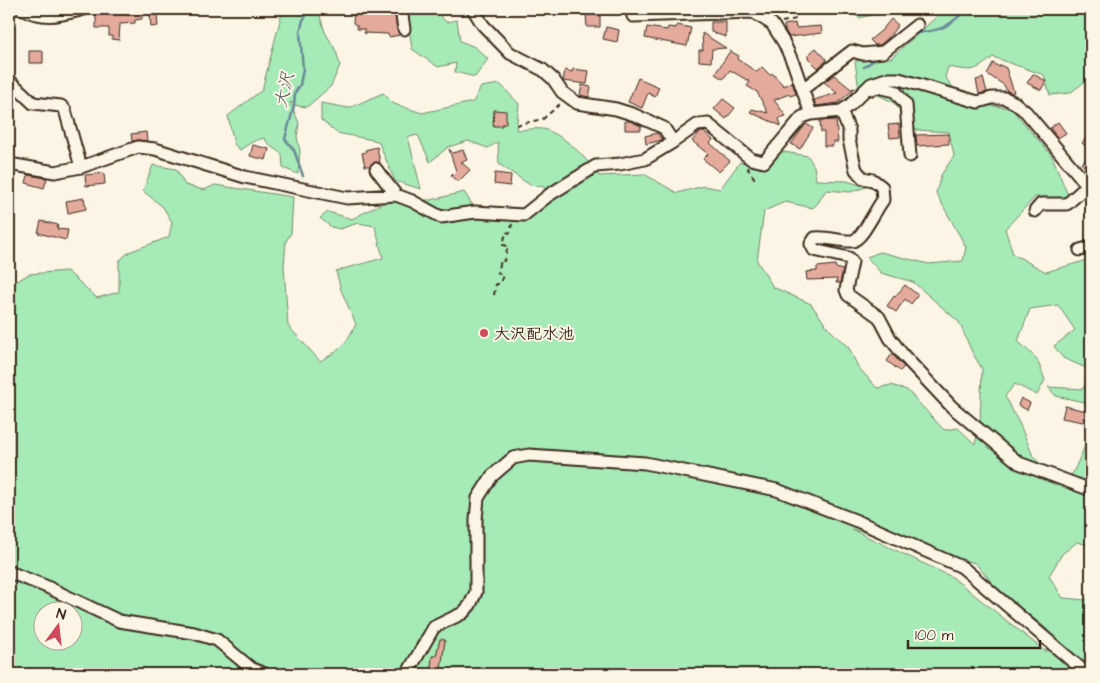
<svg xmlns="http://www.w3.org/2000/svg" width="1100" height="683" viewBox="0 0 1100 683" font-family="'Architects Daughter','Klee One',sans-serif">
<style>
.green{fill:#a6ebb7;stroke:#708a6a;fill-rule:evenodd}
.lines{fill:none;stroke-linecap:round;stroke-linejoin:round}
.stream{stroke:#698898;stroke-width:2.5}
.building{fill:#e4ab9d;stroke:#3b2a1e}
.minor-casing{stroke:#3b2a1e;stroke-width:15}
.path{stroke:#3b2a1e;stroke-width:2;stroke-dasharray:5 4;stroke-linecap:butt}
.minor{stroke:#fcf5e5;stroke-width:11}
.poi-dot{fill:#d1495b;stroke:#fcf5e5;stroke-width:2}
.labels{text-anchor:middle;stroke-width:4;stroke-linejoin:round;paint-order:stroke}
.poi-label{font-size:16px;font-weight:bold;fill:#3b2a1e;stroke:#fcf5e5;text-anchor:start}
.water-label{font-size:18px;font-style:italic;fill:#52595b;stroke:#fcf5e5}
</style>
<rect width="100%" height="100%" fill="#fcf5e5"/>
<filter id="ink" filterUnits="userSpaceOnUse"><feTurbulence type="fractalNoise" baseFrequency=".02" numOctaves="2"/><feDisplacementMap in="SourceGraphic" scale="10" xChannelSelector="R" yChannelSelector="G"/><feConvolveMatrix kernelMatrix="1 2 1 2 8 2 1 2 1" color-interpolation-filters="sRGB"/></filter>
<g filter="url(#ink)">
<path class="green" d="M283 9H310L320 16 325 32 336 51 340 65 331 86 307 107 298 106 290 102 299 123 297 137 300 151 298 174 283 168 282 154 269 145 264 138 252 142 240 150 234 144 228 116 262 90Z
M422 9H434L446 22 457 20 460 41 475 47 488 59 475 77 455 72 456 63 438 67 412 49 407 14 417 12Z
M846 9H880L876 14 859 18Z
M945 9H1091V77L1070 93 1050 95 1044 75 993 57C974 73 971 71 948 67L945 77 965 103 1011 108 1052 156 1069 198 1035 197 1005 229 1013 254 1046 272 1091 259V410L1084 402 1056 396 1048 387 1083 389 1091 370 1063 358 1054 346 1075 330 1058 305 1030 309 1018 341 1037 359 1045 380 1037 395 1015 384 1005 396 1020 425 1033 456 1058 484 1073 473 1084 448 1091 421V546L1077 542 1062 554 1049 576 1063 598 1086 600 1091 596V674H9V286L29 274 67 271 97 298 119 292V261L129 252 169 237 172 222 163 207 143 191 153 165 176 169 185 185 204 190 215 185 293 197 291 233 286 241 284 267 288 326 320 361C341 350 345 345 356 324L341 290 336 271 383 258 375 226 358 223 340 229 331 227 320 218 328 212 352 219 388 200H431L464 192 481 218H524L552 199 544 187 530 185 499 164 498 142 488 148 468 141 448 147 430 162 418 135 408 137 421 189 395 181 378 141 337 133 321 120V103L349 108 383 93 394 104 422 113 473 102 481 87 500 84 519 104 516 130C525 130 539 127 547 130 569 139 586 158 599 176L644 174 677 193 704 186 720 189 740 162 767 168 778 151 808 156 814 166 816 180 847 181 866 187 850 192 826 190 818 203 813 208 785 202 764 211 757 261 773 287 811 304 828 328 849 348 858 367 877 388 891 385 907 390 944 430 958 428 975 444 980 423 982 369 972 352 959 322 913 282 881 273 867 257 880 252 929 264 963 261 966 247 936 193 941 175 954 156 949 132 916 130 893 102 878 95 859 90 855 61 891 58ZM851 529 975 563 1001 593 1047 629 1046 652 952 577ZM42 610H72V640H42Z"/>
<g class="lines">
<path class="stream" d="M1068 9H1073
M913 34C923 31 934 32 944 27 960 19 957 12 978 9
M864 67 877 58
M303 176 294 150 285 139 294 106 295 93 300 85 303 69 300 32 303 20 311 9"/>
</g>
<path class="building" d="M125 9H142V19L135 20V23L120 24 119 40 112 39V36H109V28H96V14L125 13Z
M354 9H394L397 30 400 35 389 37 388 34 364 33V29H357V26L353 23Z
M150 15H157L158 26 151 27Z
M586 15H600V27H587Z
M891 19 898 25 888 38 880 45H875L870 40 882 30Z
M711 22H726V37L711 32Z
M795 23 796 28 821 26 822 33 789 37 785 30 784 25Z
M677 25 691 28 687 46 645 38 647 27 667 30 668 27 676 28Z
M606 27 619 30 617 42 603 39Z
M702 33 726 48 712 49 711 62 699 61V50H703Z
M816 48 827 60 818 68 808 58V55Z
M29 51H43V63H29Z
M730 51 739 56 737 59 757 72 762 67 770 75 772 73 784 86 792 82 796 94 790 96 789 94 774 100 786 116 779 118 781 126 750 112 752 109 768 113 757 92 747 86 750 82 730 70 723 79 715 74Z
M993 63 999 67 1000 65 1006 68 1014 92 1012 93 1007 91 1004 85 987 74Z
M573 69 589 71 587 84 563 81 565 70 572 72Z
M1033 74 1046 81 1041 90 1027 83Z
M834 75 851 89 855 88 838 103 816 106 814 100 837 93 824 82Z
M638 78 659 87 655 97 648 93 642 108 628 102Z
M983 78 987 92 979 94 976 80Z
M582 85 591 87 589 97 580 95Z
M723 99 735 108 726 119 714 109Z
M494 110 506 111V124H502V126H493Z
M836 120 838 142H833V146H824V132H821L820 121Z
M625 121H630L641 126V130H625Z
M1058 122 1066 133 1058 138 1050 128Z
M806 124 813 128 800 149 791 144Z
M899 124 900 137 890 138 888 125Z
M146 132 147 141 138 140 132 141 131 134Z
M700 132H704L713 140 710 143 730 161 719 172 703 159 708 154 692 141Z
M1091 132V151L1082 143Z
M657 133 662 140 646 144 645 136Z
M949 134V144L917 146 916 135Z
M253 145 269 149 266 160 250 156Z
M377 147 380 163 375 162 369 166H365L362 153 366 152 365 150Z
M449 149 453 153 463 150 467 160 461 162 470 170 458 182 451 176 456 171Z
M1091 155V174L1081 163Z
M104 173 105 184 86 186 85 175Z
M495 173 511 175 510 186 494 184Z
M28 175 47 178 44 188 26 183Z
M84 198 86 209 68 213 66 201Z
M41 221 58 225 57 229 68 230 66 240 38 233Z
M835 265 836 268 843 270 840 283H836L837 279 807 280 806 272 817 271V267Z
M905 285 918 295 911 304 905 299 896 312 887 306 894 296 895 297Z
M892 354 904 367 900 371 887 361Z
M1021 398 1030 403 1027 410 1018 405Z
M1065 406 1086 411 1083 422 1062 418Z
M440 639 445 640 441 669 431 668 432 656H436Z"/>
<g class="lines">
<defs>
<path id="minor" d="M22 9C46 20 60 15 84 9
M401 9 404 29
M473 9 483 25 510 53 543 70 553 79 562 92 577 103 616 109 635 115 664 128 673 142 697 125 708 124 751 159 764 162 802 117 811 114 841 111 850 105 871 84 886 79H899L978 102 992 98H1005L1015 103 1026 112 1083 180 1091 187
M631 9 633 16 753 12 772 24 784 43 794 65 811 114
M9 80 33 103 61 106 65 110 81 167
M803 89 852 51 863 54 883 52 917 25
M872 89 877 87 895 91 906 105 910 156
M841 111 849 130V140L856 170 863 178 873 180 882 187 883 200C875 210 862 240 852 241 840 242 827 236 815 238L811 244 814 250 849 258 852 262 846 290 848 295 879 317 890 338 903 355 952 407 1019 463 1091 490
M9 164 55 172 81 167 138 147 155 149 245 177 347 198 396 195 412 201 441 217 475 212 524 215 549 195 596 166 620 164 645 159 673 142
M376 169 396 195
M1035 211 1041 204H1067L1088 185
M1080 250 1091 247
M9 572 45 586 119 621 194 633 217 640 252 669 265 674
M407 674 434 627 463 613 470 605 476 592V519L478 498 492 476 513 458 529 455 645 463 777 490 857 521 962 567 1085 672 1090 674"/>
</defs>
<use href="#minor" class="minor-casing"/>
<path class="path" d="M919 16 920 9
M782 22 796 19 799 9
M516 125 543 119 561 103
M749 167 748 169 757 182
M494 295 496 284H500L503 275 498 273 501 260 504 261 508 246 503 245 506 232 510 233 512 224"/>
<use href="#minor" class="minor"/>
</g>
</g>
<circle class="poi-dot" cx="484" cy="333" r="5"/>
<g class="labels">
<g class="poi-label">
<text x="494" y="339">大沢配水池</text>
</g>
<g class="water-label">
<text transform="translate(284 90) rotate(-77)" y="6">大沢</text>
</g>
</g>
<rect width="1100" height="683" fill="none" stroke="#fcf5e5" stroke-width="30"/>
<rect x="15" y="15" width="1070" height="653" fill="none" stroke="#3b2a1e" stroke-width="2" filter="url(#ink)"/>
<g transform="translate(58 626) rotate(15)"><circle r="24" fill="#fcf5e5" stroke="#afa495"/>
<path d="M0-4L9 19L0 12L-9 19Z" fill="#d1495b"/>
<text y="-8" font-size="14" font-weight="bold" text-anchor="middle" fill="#3b2a1e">N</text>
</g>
<path d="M908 640v8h132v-8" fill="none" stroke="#3b2a1e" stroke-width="2.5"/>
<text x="915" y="640" font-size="15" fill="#3b2a1e" stroke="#fcf5e5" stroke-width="4" paint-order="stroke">100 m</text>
</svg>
